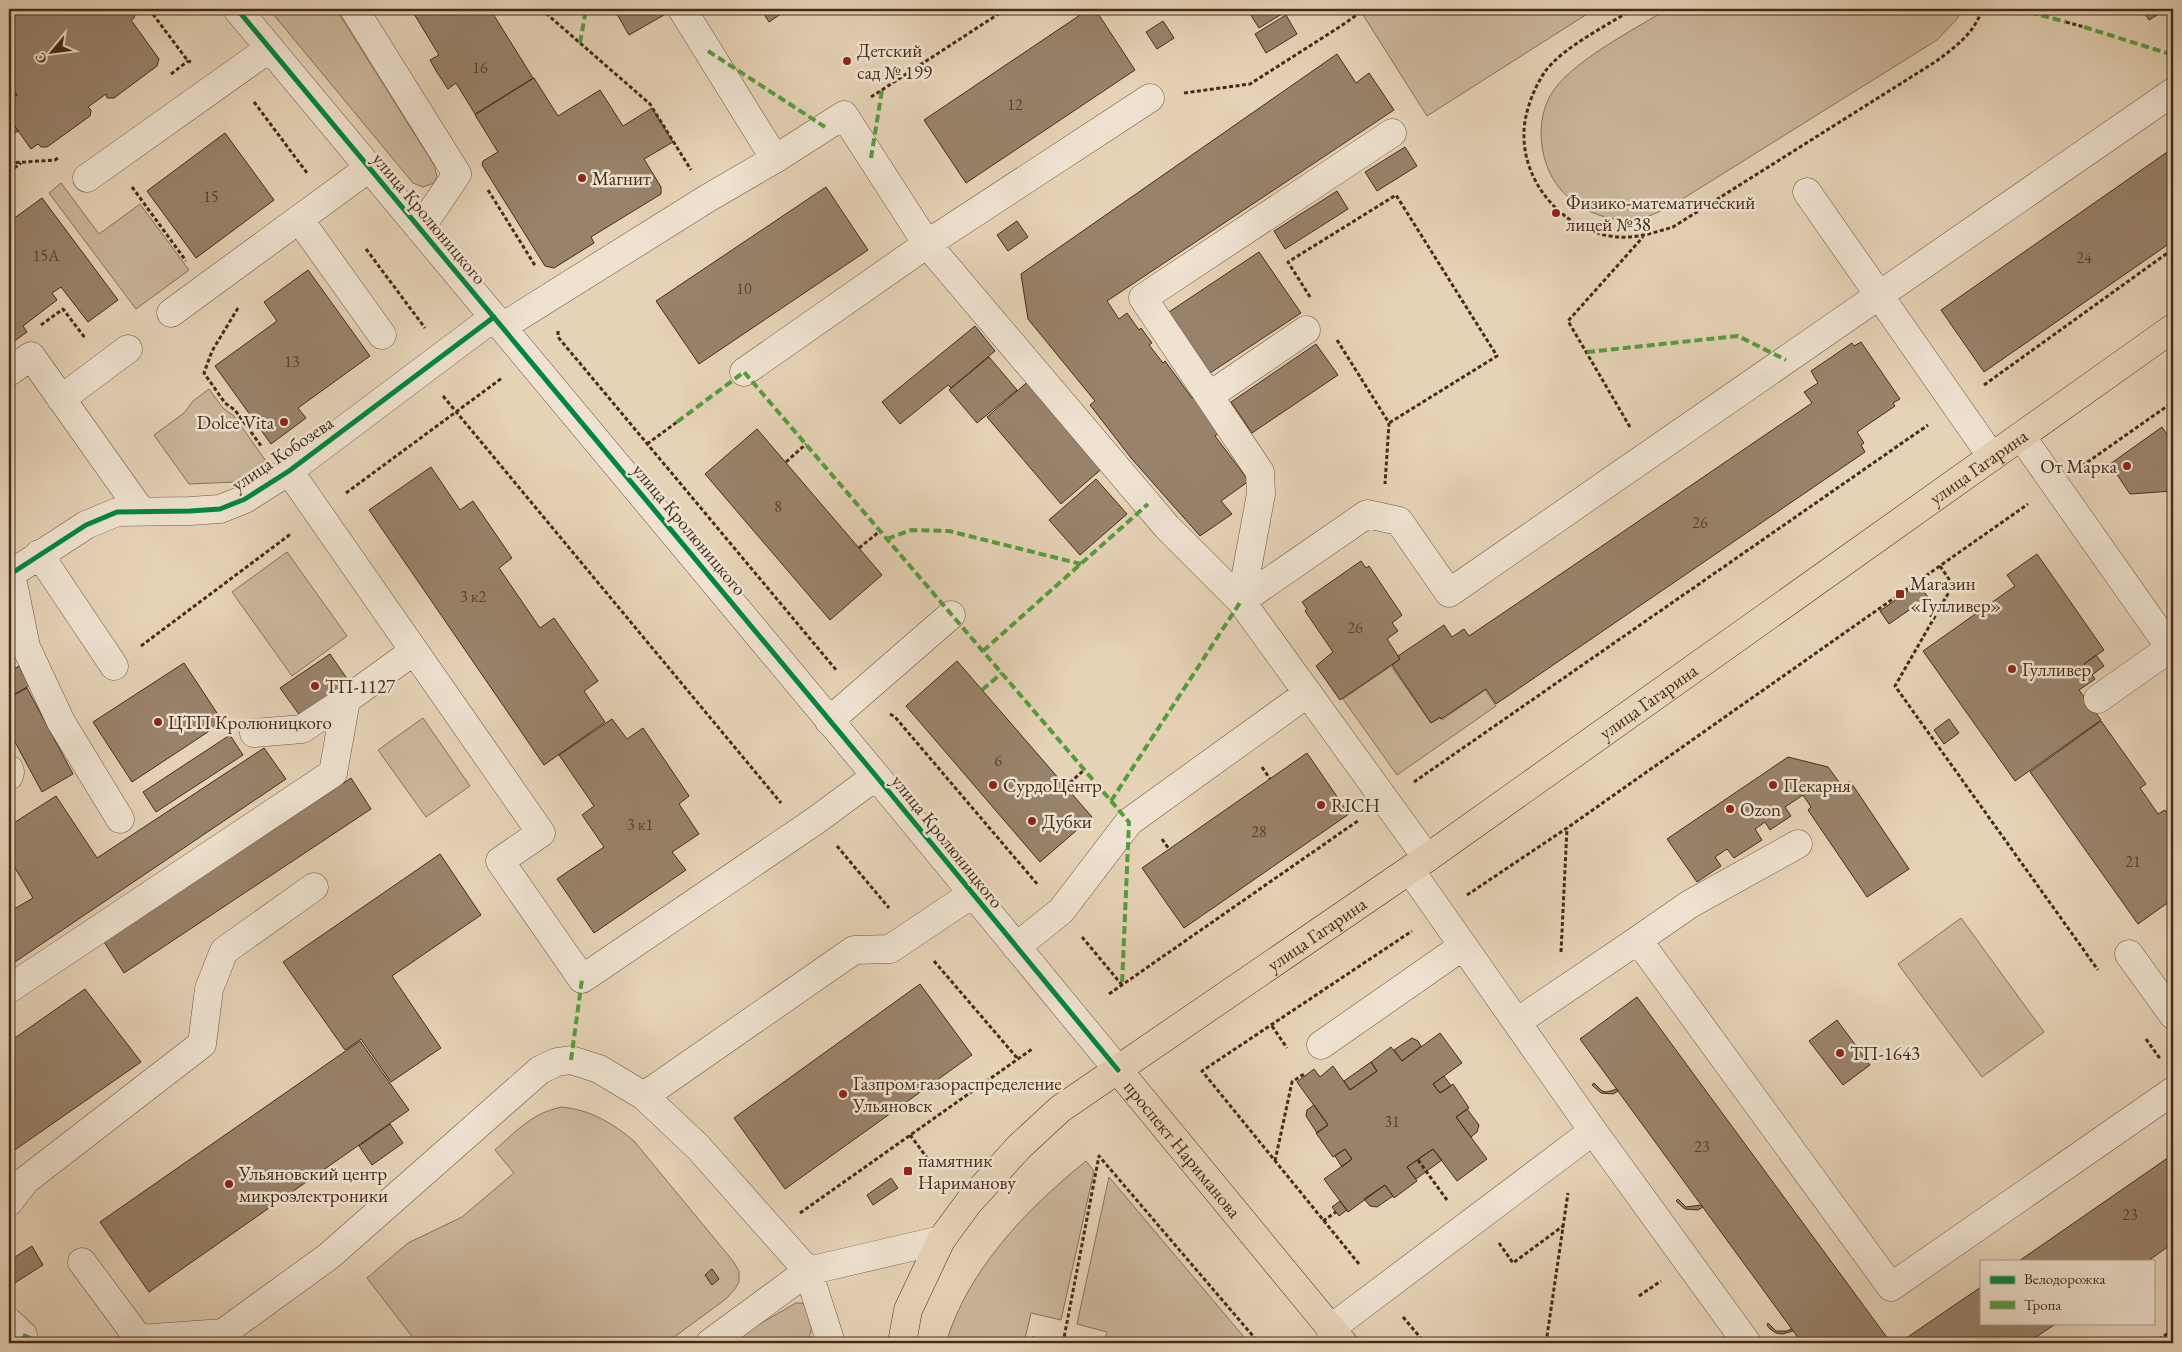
<svg xmlns="http://www.w3.org/2000/svg" width="2182" height="1352" viewBox="0 0 2182 1352" font-family="'EB Garamond',serif">
<style>
.green{fill:#cbb69b;stroke:#88715a}
.building{fill:#99826b;stroke:#452c19}
.lines{fill:none;stroke-linecap:round;stroke-linejoin:round}
.minor-casing{stroke:#6d5640;stroke-width:29}
.major-casing{stroke:#452c19;stroke-width:29}
.path{stroke:#452c19;stroke-width:3;stroke-dasharray:4 2.5;stroke-linecap:butt}
.minor{stroke:#efe2d0;stroke-width:28}
.major{stroke:#e6d2b6;stroke-width:28}
.quiet{stroke:#549d3e;stroke-width:4;stroke-dasharray:8 4;stroke-linecap:butt}
.cycleway-casing{stroke:#efe2d0;stroke-width:8}
.cycleway{stroke:#00873e;stroke-width:5}
.poi-dot{fill:#8f2418;stroke:#efe2d0;stroke-width:2}
.labels{text-anchor:middle;stroke-width:5;stroke-linejoin:round;paint-order:stroke}
.number-label{font-size:16px;fill:#5a422e}
.poi-label{font-size:19px;fill:#452c19;stroke:#efe2d0;text-anchor:start}
.street-label{font-size:19px;fill:#452c19;stroke:#efe2d0}
</style>
<rect width="100%" height="100%" fill="#e6d2b6"/>
<filter id="stains"><feTurbulence type="fractalNoise" baseFrequency=".004" numOctaves="4"/><feColorMatrix values="0 0 0 0 .2 0 0 0 0 .09 0 0 0 0 .02 0 0 0 .5 -.17"/></filter>
<radialGradient id="worn" r=".72"><stop offset=".6" stop-color="#630" stop-opacity="0"/><stop offset="1" stop-color="#630" stop-opacity=".3"/></radialGradient>
<path class="green" d="M269 9H336L434 165 437 177 434 183 423 187 413 183Z
M1362 9H1595L1427 116 1360 10Z
M1667 9H1962L1957 19 1937 40 1676 203C1659 212 1640 223 1619 220 1601 217 1581 210 1568 197 1541 174 1533 127 1550 96 1568 63 1634 30 1667 9Z
M61 183 99 234 140 204 189 270 136 309 49 193Z
M209 389 223 408 234 416 266 461 237 482 189 484 154 435 184 413 193 401Z
M287 552 347 636 292 676 232 592Z
M1391 666 1431 723 1440 718 1442 720 1485 690 1496 706 1397 775 1343 699Z
M423 718 470 786 426 817 378 750Z
M1961 918 2044 1032 1982 1077 1898 964Z
M562 1107C591 1110 612 1123 634 1141L733 1261 739 1271V1282L735 1289 726 1299 666 1343H417L367 1278 408 1243 462 1217 514 1173 495 1150C516 1131 534 1112 562 1107Z
M1086 1161 1094 1171 1061 1320 1031 1313 1024 1343H946C968 1269 1028 1208 1086 1161Z
M1109 1177 1249 1343H1104L1107 1332 1077 1324Z
M796 1303H802C814 1314 814 1330 806 1343H731L751 1329Z"/>
<path class="building" d="M9 9H132L135 12 134 18 131 20 159 59 157 66 114 98H107L106 94 88 107 91 110 90 116 47 147H41L38 144 31 149 9 118V101L17 95 9 84Z
M411 9H490L533 78 475 114 456 83 448 89 438 74 430 60 439 55Z
M614 9H660L664 15 629 35Z
M761 9H788L769 22Z
M1089 9H1095L1135 70 966 183 924 120Z
M1247 9H1290L1259 28Z
M2142 9H2167L2149 20Z
M1286 15 1297 34 1266 53 1255 34Z
M1163 21 1174 38 1157 49 1146 32Z
M1337 54 1356 83 1369 73 1394 110 1107 301 1119 319 1127 313 1139 330 1141 328 1152 343 1149 345 1163 363 1165 361 1192 398 1193 397 1219 433 1215 436 1249 481 1221 501 1232 514 1200 536 1131 458 1090 405 1095 401 1028 319 1021 274Z
M534 78 558 116 600 90 623 126 652 108 673 142 644 159 661 187V194L591 237 594 243 554 268 545 266 482 165 483 161 498 152 475 115Z
M9 84 17 95 9 101Z
M9 118 18 131 12 135 9 131Z
M225 133 274 200 196 258 147 191Z
M1405 147 1417 166 1377 191 1365 172Z
M2173 148V241L1984 372 1941 310Z
M826 187 868 250 699 364 656 301Z
M1337 191 1348 209 1285 249 1274 231Z
M42 198 118 300 88 322 61 287 52 293 57 300 23 326 27 332 9 345V222Z
M1017 221 1028 237 1008 251 997 235Z
M1259 252 1301 313 1210 373 1169 312Z
M308 270 370 356 298 408 306 418 271 444 215 366 277 321 264 302Z
M975 326 995 351 951 388 948 385 900 424 882 402Z
M1861 342 1900 399 1893 403 1895 406 1857 432 1864 443 1861 445 1865 452 1496 704 1486 689 1441 719 1440 717 1431 723 1392 665 1400 659 1398 656 1444 625 1452 637 1464 629 1469 636 1605 544 1812 403 1804 392 1818 383 1811 371 1852 343 1854 346Z
M1316 344 1338 375 1252 433 1231 402Z
M989 357 1017 390 977 423 949 390Z
M1031 379 1105 466 1061 504 987 417Z
M2162 427 2168 436 2173 432V491L2130 494 2110 464Z
M757 429 882 575 830 620 705 474Z
M431 467 460 510 473 501 512 558 499 568 540 628 554 618 598 681 584 691 605 722 544 765 369 510Z
M1096 479 1127 514 1080 555 1049 520Z
M2037 554 2104 650 2084 664 2095 679 2079 690 2101 720 2015 781 1923 651 2015 586 2007 575Z
M1361 561 1366 568 1369 566 1402 615 1392 623 1398 631 1387 639 1400 659 1340 700 1316 666 1333 652 1305 611 1307 609 1302 602Z
M1918 584 1928 597 1889 624 1880 611Z
M330 654 350 683 301 717 280 688Z
M2096 655 2104 666 2092 675 2084 664Z
M9 656 15 668 9 671Z
M957 661 1092 817 1040 862 906 706Z
M184 663 223 722 132 782 93 722Z
M19 666 29 686 9 697V672Z
M27 688 73 774 42 792 9 731V698Z
M612 719 627 739 643 728 689 796 679 804 699 834 672 852 686 870 594 933 557 879 604 847 582 815 594 806 559 755Z
M1949 719 1959 733 1944 744 1934 730Z
M2101 721 2146 784 2140 788 2158 814 2165 810 2173 822V899L2138 924 2030 772Z
M230 735 243 755 156 812 143 792Z
M264 748 286 779 9 966V912L33 898 9 858V826L56 796 97 858Z
M1307 753 1349 814 1184 928 1142 868Z
M1788 757 1828 767 1842 786 1850 781 1909 869 1867 897 1808 810 1811 807 1803 795 1785 807 1791 816 1770 830 1765 822 1755 829 1762 840 1734 858 1727 849 1715 857 1721 866 1697 882 1667 839Z
M351 778 371 809 124 973 104 942Z
M440 854 481 915 392 976 441 1048 391 1082 361 1039 345 1050 283 962Z
M920 984 972 1055 785 1189 734 1118Z
M85 989 141 1062 9 1154V1042Z
M1637 997 1891 1343H1802L1580 1039Z
M1837 1020 1870 1065 1843 1085 1809 1041Z
M1440 1033 1462 1063 1433 1084 1440 1093 1453 1084 1469 1108 1456 1117 1487 1159 1457 1181 1433 1149 1407 1167 1417 1181 1394 1198 1385 1185 1348 1212 1324 1179 1352 1159 1345 1149 1333 1157 1316 1133 1328 1125 1297 1082 1314 1069 1320 1077 1333 1066 1350 1090 1377 1071 1371 1062 1391 1047 1402 1061Z
M1412 1038 1418 1041 1421 1046 1402 1061 1394 1050Z
M360 1041 409 1110 149 1292 100 1222Z
M1371 1062 1377 1071 1350 1090 1344 1081Z
M1444 1076 1451 1086 1440 1093 1433 1084Z
M1594 1083 1602 1091 1607 1092 1617 1089 1618 1091 1613 1094 1601 1093 1592 1085Z
M1314 1105 1328 1125 1317 1133 1306 1116 1307 1110Z
M1467 1109 1479 1125 1477 1132 1471 1137 1456 1117Z
M390 1124 403 1143 372 1165 359 1146Z
M1345 1149 1352 1159 1342 1167 1335 1156Z
M1433 1149 1442 1160 1416 1179 1407 1167Z
M2172 1155 2173 1243 2148 1261H2019Z
M891 1178 898 1188 873 1205 867 1195Z
M1385 1185 1393 1196 1377 1207 1370 1206 1364 1199Z
M1678 1199 1686 1207 1701 1205 1703 1207 1698 1210 1685 1209 1676 1201Z
M1340 1201 1347 1210 1339 1216 1332 1207Z
M32 1246 43 1265 10 1286 9 1261Z
M712 1269 719 1279 712 1285 705 1275Z
M1981 1287V1323H2057L2027 1343H1899Z
M1768 1323 1776 1331H1787L1791 1329 1793 1331 1782 1334 1776 1333 1770 1329 1767 1325Z"/>
<g class="lines">
<defs>
<path id="minor" d="M237 9 876 776 1118 1070
M354 9 457 174 420 229
M682 9 775 159
M1392 133 1143 298 1260 472 1261 494 1241 601 1427 858
M87 178 270 48
M1807 192 1992 457
M299 219 382 335
M171 313 369 168
M502 327 708 198 775 159 844 115 927 244 1150 98
M9 372 31 356 141 511
M744 372 927 244 1167 527 1241 601 1367 514 1399 521 1449 593 2173 92
M1209 396 1306 330
M61 399 128 349
M2021 436 2173 652
M289 471 541 833 500 861 582 979 815 821 876 776
M39 554 114 666
M11 573 26 647 61 722 120 819
M9 575 86 525 117 512 190 511 220 509 245 499 289 471 494 317
M2098 699 2170 648
M829 721 951 615
M254 733 302 729 346 700
M9 769 10 772 9 776
M1410 870 1593 1131 1747 1343
M1638 940 1690 904 1798 844
M1016 947 1061 911 1129 822 1308 693
M2129 954 2173 1015
M9 989 333 773 346 700 414 651
M1517 1022 1638 940 1891 1287 2173 1091
M1321 1045 1463 946
M644 1096 854 950 890 949 972 894
M9 1202 26 1180 202 1044 209 989 224 951 314 887
M82 1262 139 1339 223 1333 329 1256 540 1070 557 1062 571 1060 599 1069 644 1096 698 1147 808 1271 831 1343
M9 1322 23 1335
M1330 1329 1593 1131
M710 1343 808 1271 941 1240"/>
<g id="major">
<path id="s1" d="M1118 1070 1343 1343"/>
<path id="s2" d="M902 1343 908 1310 941 1240 969 1202 1019 1147 1060 1109 1427 858 2173 328"/>
</g>
</defs>
<use href="#minor" class="minor-casing"/>
<use href="#major" class="major-casing"/>
<path class="path" d="M149 9 188 61 191 62
M541 9 650 104 691 170
M1633 9C1608 25 1561 48 1544 73 1532 92 1523 116 1524 138 1525 185 1564 229 1610 236 1632 240 1653 233 1673 227L1935 62C1954 48 1975 33 1982 9
M2066 22 2084 27
M171 74 188 61
M1184 93 1250 84 1341 26 1365 9
M871 97 1006 9
M254 102 307 173
M9 163 55 160 59 157
M9 172 21 163
M132 187 186 261
M488 190 536 267
M366 249 425 328
M1310 297 1288 262 1396 195 1497 356 1389 423
M238 308 212 351 204 373 225 403 235 410 262 447
M41 325 63 309 85 338
M558 331V337L837 671
M1337 340 1389 423 1385 484
M1984 385 2173 249
M443 396 781 803
M1630 427 1568 321 1643 237
M647 444 677 422
M786 462 806 444
M2082 466 2173 402
M346 493 502 378
M859 548 880 531
M1940 566 1953 585 1895 686 2098 970
M141 646 292 533
M890 714 895 717 1038 885
M1262 767 1270 779
M1414 782 1928 425
M1065 787 1084 770
M1162 839 1169 849
M837 846 889 908
M1467 895 1567 828 2028 504
M1082 937 1122 985
M1561 952 1567 828
M934 961 1018 1059
M1109 994 1359 820
M1272 1026 1287 1048
M2146 1039 2161 1060
M910 1135 931 1163
M1418 1160 1447 1200
M1275 1161 1292 1082 1304 1074
M800 1213 1032 1049
M1323 1221 1336 1212
M1499 1243 1513 1263 1563 1226
M1359 1264 1202 1071 1412 931
M1639 1296 1661 1281
M1403 1317 1425 1343
M1032 1338 1056 1343
M1063 1343 1099 1156 1259 1343
M1546 1343 1568 1193
M2153 1343 2173 1330"/>
<use href="#minor" class="minor"/>
<use href="#major" class="major"/>
<path class="quiet" d="M2018 9 2066 22
M2084 27 2173 55
M580 43 586 9
M708 51 825 127
M871 158 882 90
M1587 352 1738 336 1786 360
M677 422 744 372 1129 822 1122 985
M887 539 911 530 949 531 1081 564
M983 651 1148 504
M982 690 1002 673
M1111 801 1241 601
M571 1060 582 979
M23 1335 43 1343"/>
<defs>
<path id="cycleway" d="M237 9 876 776 1118 1070
M9 575 86 525 117 512 190 511 220 509 245 499 289 471 494 317"/>
</defs>
<use href="#cycleway" class="cycleway-casing"/>
<use href="#cycleway" class="cycleway"/>
</g>
<g class="poi-dot">
<circle cx="847" cy="61" r="5"/>
<circle cx="582" cy="178" r="5"/>
<circle cx="1556" cy="213" r="5"/>
<circle cx="284" cy="422" r="5"/>
<circle cx="2127" cy="466" r="5"/>
<rect x="1895" y="589" width="10" height="10" rx="2.5"/>
<circle cx="2012" cy="669" r="5"/>
<circle cx="315" cy="686" r="5"/>
<circle cx="158" cy="722" r="5"/>
<circle cx="993" cy="785" r="5"/>
<circle cx="1773" cy="785" r="5"/>
<circle cx="1321" cy="805" r="5"/>
<circle cx="1730" cy="809" r="5"/>
<circle cx="1032" cy="821" r="5"/>
<circle cx="1840" cy="1053" r="5"/>
<circle cx="843" cy="1094" r="5"/>
<rect x="903" y="1166" width="10" height="10" rx="2.5"/>
<circle cx="229" cy="1184" r="5"/>
</g>
<g class="labels">
<g class="number-label">
<text x="480" y="73">16</text>
<text x="1015" y="110">12</text>
<text x="211" y="202">15</text>
<text x="46" y="261">15А</text>
<text x="2084" y="263">24</text>
<text x="744" y="294">10</text>
<text x="292" y="367">13</text>
<text x="778" y="512">8</text>
<text x="1700" y="528">26</text>
<text x="473" y="602">3 к2</text>
<text x="1355" y="633">26</text>
<text x="998" y="766">6</text>
<text x="640" y="830">3 к1</text>
<text x="1259" y="837">28</text>
<text x="2133" y="867">21</text>
<text x="1392" y="1127">31</text>
<text x="1702" y="1152">23</text>
<text x="2130" y="1220">23</text>
</g>
<g class="poi-label">
<text x="857" y="57">Детский<tspan x="857" dy="22">сад № 199</tspan></text>
<text x="592" y="185">Магнит</text>
<text x="1566" y="209">Физико-математический<tspan x="1566" dy="22">лицей №38</tspan></text>
<text x="274" y="429" text-anchor="end">Dolce Vita</text>
<text x="2117" y="473" text-anchor="end">От Марка</text>
<text x="1910" y="590">Магазин<tspan x="1910" dy="22">«Гулливер»</tspan></text>
<text x="2022" y="676">Гулливер</text>
<text x="325" y="693">ТП-1127</text>
<text x="168" y="729">ЦТП Кролюницкого</text>
<text x="1003" y="792">СурдоЦентр</text>
<text x="1783" y="792">Пекарня</text>
<text x="1331" y="812">RICH</text>
<text x="1740" y="816">Ozon</text>
<text x="1042" y="828">Дубки</text>
<text x="1850" y="1060">ТП-1643</text>
<text x="853" y="1090">Газпром газораспределение<tspan x="853" dy="22">Ульяновск</tspan></text>
<text x="918" y="1167">памятник<tspan x="918" dy="22">Нариманову</tspan></text>
<text x="239" y="1180">Ульяновский центр<tspan x="239" dy="22">микроэлектроники</tspan></text>
</g>
<g class="street-label">
<text transform="translate(430 218) rotate(50)" y="7">улица Кролюницкого</text>
<text transform="translate(282 453) rotate(-34)" y="7">улица Кобозева</text>
<text dy="7" stroke="none"><textPath href="#s2" startOffset="1409">улица Гагарина</textPath></text>
<text transform="translate(690 529) rotate(50)" y="7">улица Кролюницкого</text>
<text dy="7" stroke="none"><textPath href="#s2" startOffset="1004">улица Гагарина</textPath></text>
<text transform="translate(948 841) rotate(51)" y="7">улица Кролюницкого</text>
<text dy="7" stroke="none"><textPath href="#s2" startOffset="599">улица Гагарина</textPath></text>
<text dy="7" stroke="none"><textPath href="#s1" startOffset="102">проспект Нариманова</textPath></text>
</g>
</g>
<rect width="2182" height="1352" fill="none" stroke="#e6d2b6" stroke-width="30"/>
<rect x="10" y="10" width="2162" height="1332" fill="none" stroke="#452c19" stroke-width="2.5"/>
<rect x="15" y="15" width="2152" height="1322" fill="none" stroke="#452c19"/>
<rect x="1980" y="1260" width="175" height="65" fill="#efe2d0" stroke="#ab9987"/>
<rect x="1990" y="1276" width="25" height="8" fill="#00873e" stroke="#ab9987"/>
<text x="2024" y="1284" font-size="15" fill="#452c19">Велодорожка</text>
<rect x="1990" y="1301" width="25" height="8" fill="#549d3e" stroke="#ab9987"/>
<text x="2024" y="1310" font-size="15" fill="#452c19">Тропа</text>
<g transform="translate(52 52) rotate(241)" stroke="#efe2d0" stroke-width="4" paint-order="stroke">
<path d="M0-4L9 19L0 12L-9 19Z" fill="#452c19"/>
<text y="-8" font-size="14" font-weight="bold" text-anchor="middle" fill="#452c19">С</text>
</g>
<rect width="100%" height="100%" filter="url(#stains)"/>
<rect width="100%" height="100%" fill="url(#worn)"/>
</svg>
